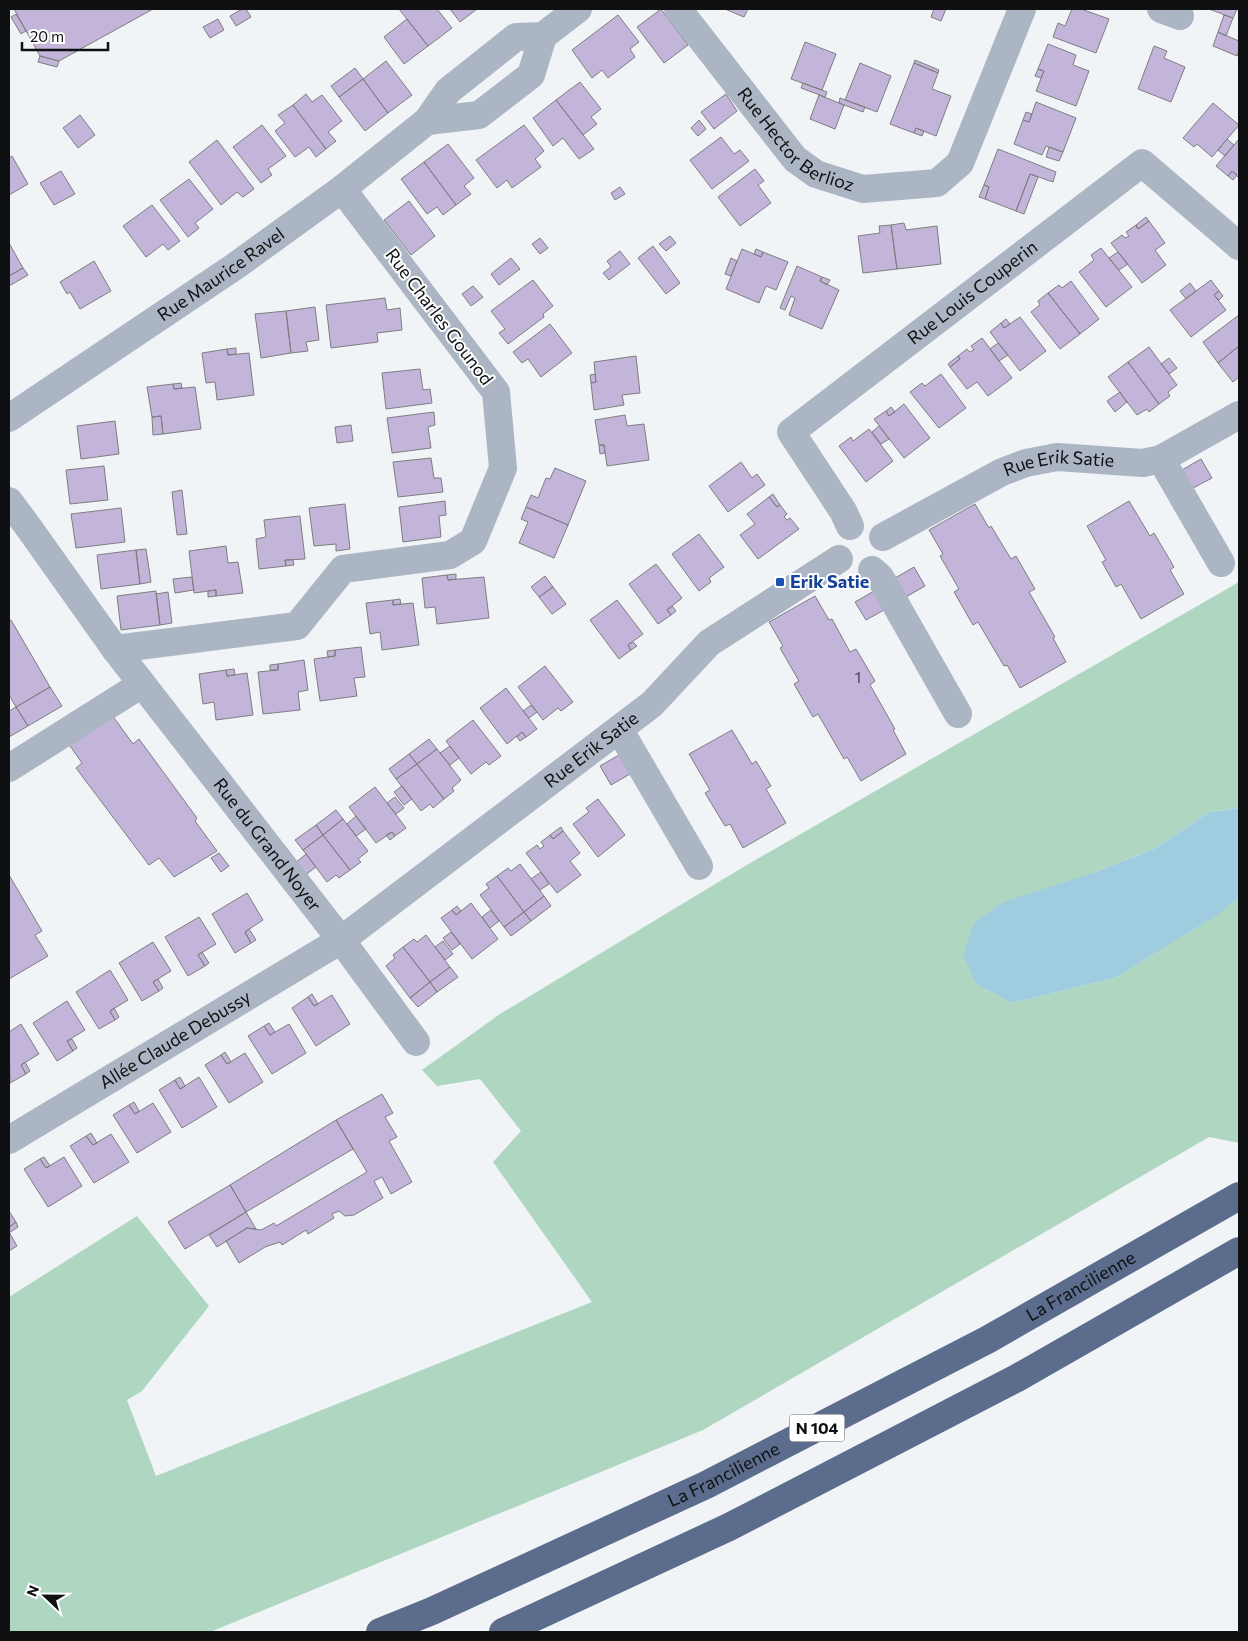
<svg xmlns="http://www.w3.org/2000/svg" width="1248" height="1641" viewBox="0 0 1248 1641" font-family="Commissioner,sans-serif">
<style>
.green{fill:#aed6c0}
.water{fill:#9fcddf}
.building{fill:#c3b5da;stroke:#7e7d81}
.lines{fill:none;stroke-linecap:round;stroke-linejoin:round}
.minor{stroke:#acb5c4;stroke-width:28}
.highway{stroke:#5b6c8c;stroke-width:28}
.transit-dot{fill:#1a4fb4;stroke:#fff;stroke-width:2}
.labels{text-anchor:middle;stroke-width:4;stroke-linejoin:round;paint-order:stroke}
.number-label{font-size:15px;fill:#3c3943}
.shield{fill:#fff;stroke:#575858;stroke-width:1}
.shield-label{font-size:16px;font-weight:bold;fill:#0f1011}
.street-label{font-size:18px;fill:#0f1011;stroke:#fff}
.transit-label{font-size:18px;font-weight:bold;fill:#164399;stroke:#fff;text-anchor:start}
</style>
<rect width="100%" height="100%" fill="#f1f4f7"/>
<path class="green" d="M1239 582V808L1209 812 1154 849 1090 874 976 984 1012 1003 1115 978 1219 913 1239 897V1143L1209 1137 703 1430 210 1632H9V1297L137 1216 209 1306 142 1391 127 1400 156 1476 592 1302 493 1162 521 1131 480 1079 437 1086 422 1070 500 1014 745 866Z"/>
<path class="water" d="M1239 808V897L1220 913 1115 978 1012 1003 976 984 963 954 975 922 1003 902 1090 874 1154 849 1209 812Z"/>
<path class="building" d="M14 9H153L59 61 40 56Z
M242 9H246L251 17 236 26 230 16Z
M399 9H437L452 28 428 46Z
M450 9H477L460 22Z
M661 9 688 45 664 63 637 27Z
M725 9H748L744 17Z
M934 9H946L941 21 931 17Z
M1072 9H1081L1109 19 1096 53 1053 37 1058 23 1065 26Z
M1209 9H1237L1233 18Z
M16 14 26 31 21 34 11 17Z
M618 15 639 42 630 49 635 57 608 78 602 70 592 78 572 50Z
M1224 15 1233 18 1226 36 1218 32Z
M218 19 224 30 210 38 203 27Z
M407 19 428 46 404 64 384 37Z
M1218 32 1239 41V51L1237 56 1213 46Z
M805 42 836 54 822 90 791 79Z
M1048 44 1076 55 1073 65 1089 71 1076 106 1036 91 1044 71 1038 69Z
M1154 46 1167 51 1164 58 1185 67 1171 102 1138 89Z
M40 56 59 61 57 67 38 62Z
M915 60 939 70 938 73 914 63Z
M386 61 412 95 388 113 363 79Z
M860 63 891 76 877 112 845 100Z
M914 63 938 73 932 89 951 96 936 136 916 128 914 133 890 124Z
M355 68 363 79 339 97 331 86Z
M1038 69 1044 71 1041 78 1035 76Z
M363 79 388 113 365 131 339 97Z
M580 82 601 109 591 117 597 124 583 135 556 100Z
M803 83 827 92 825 97 801 88Z
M306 94 312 102 322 95 342 121 328 132 336 141 326 149 293 105Z
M726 94 737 111 714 129 701 112Z
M819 95 844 105 835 129 810 119Z
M840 98 865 107 863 112 839 103Z
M556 100 594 149 579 159 563 138 553 146 533 118Z
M1036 102 1076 118 1063 152 1046 146 1042 155 1014 144 1023 120 1029 122Z
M1213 103 1239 125 1212 157 1197 144 1194 147 1183 138Z
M293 105 326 149 316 157 309 147 295 157 275 131 285 123 278 115Z
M1026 112 1032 114 1029 122 1023 120Z
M80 115 95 135 78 148 63 128Z
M699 120 706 129 698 136 691 128Z
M262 125 286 156 268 169 272 175 261 183 233 147Z
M524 125 544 151 535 159 541 167 512 188 507 180 497 188 476 160Z
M916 128 924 131 922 136 914 133Z
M721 137 734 154 740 150 749 161 712 189 690 160Z
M1227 139 1234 145 1225 156 1218 150Z
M1239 139V178L1232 171 1228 176 1216 166Z
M217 140 254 189 243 197 237 192 221 205 189 162Z
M448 144 474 178 464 186 471 194 456 205 424 162Z
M1049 147 1063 152 1059 161 1046 157Z
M998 149 1056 172 1053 182 1030 174 1016 211 985 199 989 187 984 185Z
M12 156 28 184 9 195V158Z
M424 162 456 205 443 215 437 207 427 214 401 179Z
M755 169 764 181 758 185 771 203 740 226 718 197Z
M61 171 75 194 54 205 40 183Z
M1232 171 1237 175 1233 180 1228 176Z
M1030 174 1038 177 1024 214 1016 211Z
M189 179 213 209 195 223 199 228 188 237 160 200Z
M984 185 989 187 985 199 979 197Z
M620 187 625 194 615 200 611 193Z
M409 201 435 236 411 255 384 220Z
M152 205 180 241 168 250 163 244 146 257 123 226Z
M1146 217 1149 221 1138 229 1136 225Z
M1149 221 1165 243 1155 250 1166 265 1142 283 1111 243 1122 235 1125 238 1129 236 1126 232 1136 225 1138 229Z
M904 223 906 230 937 226 941 264 897 269 891 225Z
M891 225 897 269 863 273 858 236 880 233 879 226Z
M670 236 676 243 666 251 659 244Z
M540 238 548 248 540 254 532 244Z
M9 243 23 268 9 276Z
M653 246 680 283 666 294 638 258Z
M1101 248 1132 287 1106 307 1079 272 1094 260 1091 255Z
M742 249 761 257 763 252 788 262 776 290 766 286 759 303 726 289Z
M756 249 763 252 761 257 754 254Z
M620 251 630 264 609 280 603 273 611 267 607 261Z
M1118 252 1128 264 1119 270 1109 258Z
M511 258 520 269 499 285 491 274Z
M731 258 737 261 731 276 725 274Z
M94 261 111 291 80 309 70 292 67 294 60 282Z
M797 266 822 277 820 281 839 290 822 329 789 315 795 298 791 296 785 310 780 308Z
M23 268 28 275 9 286V276Z
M822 277 830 280 827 285 820 281Z
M533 280 553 306 543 314 544 317 508 344 499 333 505 329 491 311Z
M1211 280 1219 291 1214 295 1226 310 1191 337 1170 310Z
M1071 281 1099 319 1080 334 1048 293 1059 285 1062 288Z
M1190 283 1196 291 1186 299 1180 291Z
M473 286 483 297 471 306 462 294Z
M1219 291 1223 296 1219 300 1214 295Z
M1048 293 1080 334 1060 349 1031 312 1040 305 1038 301Z
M385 298 387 310 400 308 402 330 377 333 378 342 331 348 326 305Z
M315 307 319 340 306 342 308 351 291 353 286 311Z
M286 311 291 353 261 358 255 314Z
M1239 315V346L1218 363 1203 342Z
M1020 317 1046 351 1020 371 990 332 1001 323 1004 328Z
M1006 319 1010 324 1004 328 1001 323Z
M550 324 572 353 541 377 528 359 522 363 513 352Z
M982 338 1012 378 988 396 977 382 967 389 950 367 960 359 958 356 967 349 970 352 974 350 971 346Z
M998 343 1008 355 999 361 990 349Z
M1239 346V377L1233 382 1218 363Z
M1149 347 1177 385 1168 392 1170 396 1159 404 1128 362Z
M236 348V354L228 355 227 349Z
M227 349 228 355 249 353 254 395 217 400 215 382 206 383 202 353Z
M636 356 640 393 622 395 624 405 594 410 591 383 596 382 594 362Z
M958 356 960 359 950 367 948 364Z
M1169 358 1177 368 1169 374 1161 364Z
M1128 362 1159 404 1149 412 1147 409 1137 415 1108 377Z
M420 369 423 390 430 389 432 403 386 409 382 373Z
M595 374 596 382 591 383 590 375Z
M941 374 966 408 939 428 910 392 922 383 925 386Z
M181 383 182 388 174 389 173 384Z
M173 384 174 389 195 387 201 429 163 434 161 416 152 417 147 387Z
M1120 392 1127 402 1115 412 1107 401Z
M904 404 930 438 904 458 874 419 886 411 889 416Z
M891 407 895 412 889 416 886 411Z
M434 412 435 425 428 427 431 448 392 453 387 418Z
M625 415 627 426 644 424 649 460 607 466 604 445H599L595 420Z
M161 416 163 434 153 435 152 417Z
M115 421 119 454 81 459 77 426Z
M351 425 353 441 337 443 335 427Z
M879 426 889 439 881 444 872 432Z
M869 429 893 461 866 482 839 446 851 437 853 441Z
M599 445H604L605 453 600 454Z
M431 458 434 478H441L443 492 398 497 393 462Z
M1201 459 1212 478 1193 488 1182 470Z
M741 462 752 478 757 474 765 485 728 512 709 486Z
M104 466 108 500 70 504 66 470Z
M555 468 586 481 568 525 526 507 531 495 538 498 546 478 550 479Z
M182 490 187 534 177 535 172 492Z
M773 494 780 505 777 507 769 497Z
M769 497 777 507 780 505 787 514 784 517 787 520 790 518 799 529 758 559 740 535 755 524 747 514Z
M445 501 446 515 439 516 441 537 403 542 399 507Z
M1129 501 1150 536 1154 533 1174 567 1170 570 1184 594 1141 619 1121 584 1116 587 1102 562 1106 560 1087 526Z
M345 504 350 549 336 551V544L314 546 309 508Z
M975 504 989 528 991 526 1011 559 1016 556 1035 589 1029 592 1055 637 1053 638 1066 662 1020 688 1007 665 1004 666 978 622 973 625 954 592 959 589 940 556 943 554 929 530Z
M526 507 568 525 554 558 519 543 528 522 521 519Z
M121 508 125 542 76 548 71 514Z
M300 516 305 559 285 560 286 566 259 569 256 539 266 537 264 520Z
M699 534 724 567 709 578 711 582 699 591 672 554Z
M226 546 228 563 238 562 243 593 216 596V590L194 593 189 551Z
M146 549 151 582 140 584 136 550Z
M136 550 140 584 101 589 97 555Z
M285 560H293L294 565 286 566Z
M656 564 682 598 667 610 671 615 658 624 629 584Z
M914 567 925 586 906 597 895 578Z
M456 574V579L448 580 447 575Z
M447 575 448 580 484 577 489 618 437 624 435 607 425 608 422 578Z
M545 576 553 587 539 597 531 587Z
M192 577 194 590 175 593 173 579Z
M553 587 566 604 552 614 539 597Z
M216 590V596L208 597V591Z
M156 591 160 625 121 630 117 596Z
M874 591 884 610 866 620 855 602Z
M168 592 172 623 160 625 156 594Z
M815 596 829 620 832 619 850 652 856 649 875 681 870 685 895 729 893 730 906 754 861 781 847 757 844 759 818 714 813 717 794 684 799 681 780 648 783 646 769 622Z
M400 599 401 604 393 605V600Z
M393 600V605L413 603 419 645 382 650 380 632 370 634 366 603Z
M617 600 643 634 628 645 631 650 619 659 590 620Z
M672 606 676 611 671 615 667 610Z
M11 620 50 687 16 707 9 695V621Z
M633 642 637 646 631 650 628 645Z
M361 647 365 677 354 678 357 696 320 701 314 659 335 656V650Z
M335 650V656L328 657 327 651Z
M304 660 308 690 298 692 300 710 263 714 258 672 278 670V664Z
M278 664V670H270V665Z
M545 666 573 702 561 711 558 708 543 720 518 687Z
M234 669 235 675 227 676 226 670Z
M226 670 227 676 247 673 253 715 216 720 214 702 203 704 199 674Z
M50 687 62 706 28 726 16 707Z
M506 688 537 729 526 737 522 732 507 744 480 708Z
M531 705 537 712 529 718 523 711Z
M16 707 28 726 9 737V711Z
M112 715 133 744 139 739 197 818 195 821 217 851 174 877 159 858 149 865 76 768 82 763 68 743Z
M473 720 501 756 489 765 486 762 471 774 446 741Z
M732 730 752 764 756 761 771 786 766 789 786 823 743 848 730 824 725 826 705 793 710 790 689 754Z
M522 732 526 737 520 741 517 737Z
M429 739 437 749 417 764 409 754Z
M450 746 459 758 450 765 440 753Z
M437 749 461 780 452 788 454 791 444 799 417 764Z
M409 754 417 764 396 779 389 769Z
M619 755 630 774 611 785 600 766Z
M417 764 444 799 433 808 430 804 421 811 396 779Z
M402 786 412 799 404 805 394 792Z
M375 787 406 828 395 836 392 832 376 843 349 807Z
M395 797 404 808 396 814 387 803Z
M598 799 625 835 598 857 573 824 589 812 586 808Z
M336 810 343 819 323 835 316 825Z
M356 816 366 829 356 836 347 824Z
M343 819 368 851 358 859 361 862 350 870 323 835Z
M316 825 323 835 303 850 295 840Z
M561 827 563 831 553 839 550 835Z
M563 831 580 853 570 861 581 875 557 893 526 853 537 845 540 849 544 846 541 842 550 835 553 839Z
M392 832 395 836 390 840 386 835Z
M323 835 350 870 339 878 336 875 327 882 303 850Z
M219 853 229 866 221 872 211 858Z
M306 854 316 867 304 876 294 864Z
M520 864 544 896 524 912 497 876 508 868 511 871Z
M541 872 549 884 540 890 531 879Z
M9 875 42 931 35 935 48 956 9 979Z
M497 876 524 912 504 927 480 895 489 888 486 884Z
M247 893 263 920 245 932 251 943 235 953 212 914Z
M544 896 551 906 531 921 524 912Z
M471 903 498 939 472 959 441 918 452 910 456 915Z
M457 906 461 911 456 915 452 910Z
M491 910 499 921 490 928 482 917Z
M524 912 531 921 511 936 504 927Z
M199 917 216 944 198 955 205 966 188 976 165 937Z
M249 929 256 940 251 943 245 932Z
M451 932 460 944 452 950 443 938Z
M426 935 450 967 430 982 403 947 414 939 417 942Z
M443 941 453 954 445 960 435 947Z
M153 942 171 971 153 982 159 991 142 1001 119 963Z
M403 947 430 982 410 998 386 966 395 958 393 955Z
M202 952 209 963 205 966 198 955Z
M450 967 458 977 437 992 430 982Z
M110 970 128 1000 110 1011 115 1020 99 1029 76 992Z
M158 979 163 988 159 991 153 982Z
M430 982 437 992 418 1007 410 998Z
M312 994 318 1004 314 1006 308 997Z
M332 995 350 1024 316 1046 292 1008 308 997 314 1006Z
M67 1001 85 1030 67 1041 73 1051 57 1061 33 1023Z
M114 1008 119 1017 115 1020 110 1011Z
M269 1023 275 1032 270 1035 264 1026Z
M21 1024 39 1054 21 1065 26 1074 10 1083 9 1032Z
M289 1024 306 1053 272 1074 248 1036 264 1026 270 1035Z
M72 1039 77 1048 73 1051 67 1041Z
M225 1052 231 1062 227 1064 221 1055Z
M245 1053 263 1082 229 1103 205 1065 221 1055 227 1064Z
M25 1062 30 1071 26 1074 21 1065Z
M180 1077 185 1086 180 1089 175 1080Z
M199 1077 217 1107 182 1128 159 1090 175 1080 180 1089Z
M382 1094 393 1113 385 1117 397 1137 389 1141 412 1182 391 1194 382 1177 374 1181 383 1198 354 1215 345 1216 339 1211 332 1214 334 1218 308 1234 306 1230 282 1245 280 1242 265 1247 239 1263 226 1241 247 1228 261 1230 274 1223 276 1226 367 1172 336 1120Z
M134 1102 139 1111 135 1114 129 1105Z
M153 1103 171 1132 137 1153 113 1115 129 1105 135 1114Z
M336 1120 353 1149 246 1212 230 1185Z
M91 1133 97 1143 93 1145 86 1136Z
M111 1134 129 1162 94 1183 70 1146 86 1136 93 1145Z
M44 1157 50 1166 46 1168 40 1159Z
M64 1157 82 1186 48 1207 24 1169 40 1159 46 1168Z
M230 1185 246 1212 185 1249 168 1222Z
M9 1211 16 1222 9 1227Z
M246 1212 256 1229 247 1228 217 1247 209 1235Z
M16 1222 18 1227 9 1233V1227Z
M9 1232 17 1246 9 1251Z"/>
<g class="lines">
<g class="minor">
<path id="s1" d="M678 9 795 159 816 174 863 189 937 183 960 163 1022 9"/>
<path d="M1161 9 1180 16"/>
<path d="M427 121 479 115 531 75 543 36"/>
<path id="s2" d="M9 418 234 267 342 189 427 121 448 91 516 37 543 36 578 9"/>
<path d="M1161 459 1221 563"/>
<path id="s3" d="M9 501 29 528 115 649 341 940 416 1042"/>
<path id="s4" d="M850 526 843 511 791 432 1142 163 1239 246"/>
<path id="s5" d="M883 537 1002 472 1026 463 1057 457 1143 463 1161 459 1239 415"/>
<path d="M872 570 880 577 958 714"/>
<path d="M115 649 297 626 343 569 450 555 473 541 503 468 496 392 342 189"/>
<path d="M619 729 699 866"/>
<path d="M9 768 142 684"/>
<path id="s6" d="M9 1140 341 940 652 704 709 643 839 559"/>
</g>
<g class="highway">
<path id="s7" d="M380 1632 432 1611 706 1485 987 1340 1239 1196"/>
<path d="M503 1632 729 1527 1017 1378 1239 1251"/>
</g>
</g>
<rect class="transit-dot" x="775" y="577" width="10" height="10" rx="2.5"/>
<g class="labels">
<g class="number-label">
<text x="858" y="683">1</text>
</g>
<rect class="shield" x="789.5" y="1414.5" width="55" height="27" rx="4"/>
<g class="shield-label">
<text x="817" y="1434">N 104</text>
</g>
<g class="street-label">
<text dy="6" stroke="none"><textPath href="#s1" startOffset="179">Rue Hector Berlioz</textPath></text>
<text dy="6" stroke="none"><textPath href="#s2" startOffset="256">Rue Maurice Ravel</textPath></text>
<text dy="6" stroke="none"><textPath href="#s4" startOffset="340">Rue Louis Couperin</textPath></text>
<text transform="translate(439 317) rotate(53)" y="6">Rue Charles Gounod</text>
<text dy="6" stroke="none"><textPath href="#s5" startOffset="194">Rue Erik Satie</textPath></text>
<text dy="6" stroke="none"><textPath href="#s6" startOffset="702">Rue Erik Satie</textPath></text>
<text dy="6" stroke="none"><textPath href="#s3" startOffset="430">Rue du Grand Noyer</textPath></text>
<text dy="6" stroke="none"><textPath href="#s6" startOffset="194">Allée Claude Debussy</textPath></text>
<text dy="6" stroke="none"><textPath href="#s7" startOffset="782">La Francilienne</textPath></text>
<text dy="6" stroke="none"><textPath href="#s7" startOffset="378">La Francilienne</textPath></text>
</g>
<g class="transit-label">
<text x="790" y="588">Erik Satie</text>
</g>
</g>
<rect width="1248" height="1641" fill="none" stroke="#0f1011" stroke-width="20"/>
<g transform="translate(45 1596) rotate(292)" stroke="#ffffff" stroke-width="4" paint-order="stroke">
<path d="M0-4L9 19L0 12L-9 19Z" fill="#0f1011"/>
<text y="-8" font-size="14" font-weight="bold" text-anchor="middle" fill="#0f1011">N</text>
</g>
<path d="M22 42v8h86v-8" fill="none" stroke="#0f1011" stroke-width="2.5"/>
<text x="30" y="42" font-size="15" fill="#0f1011" stroke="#ffffff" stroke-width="4" paint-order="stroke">20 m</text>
</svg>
